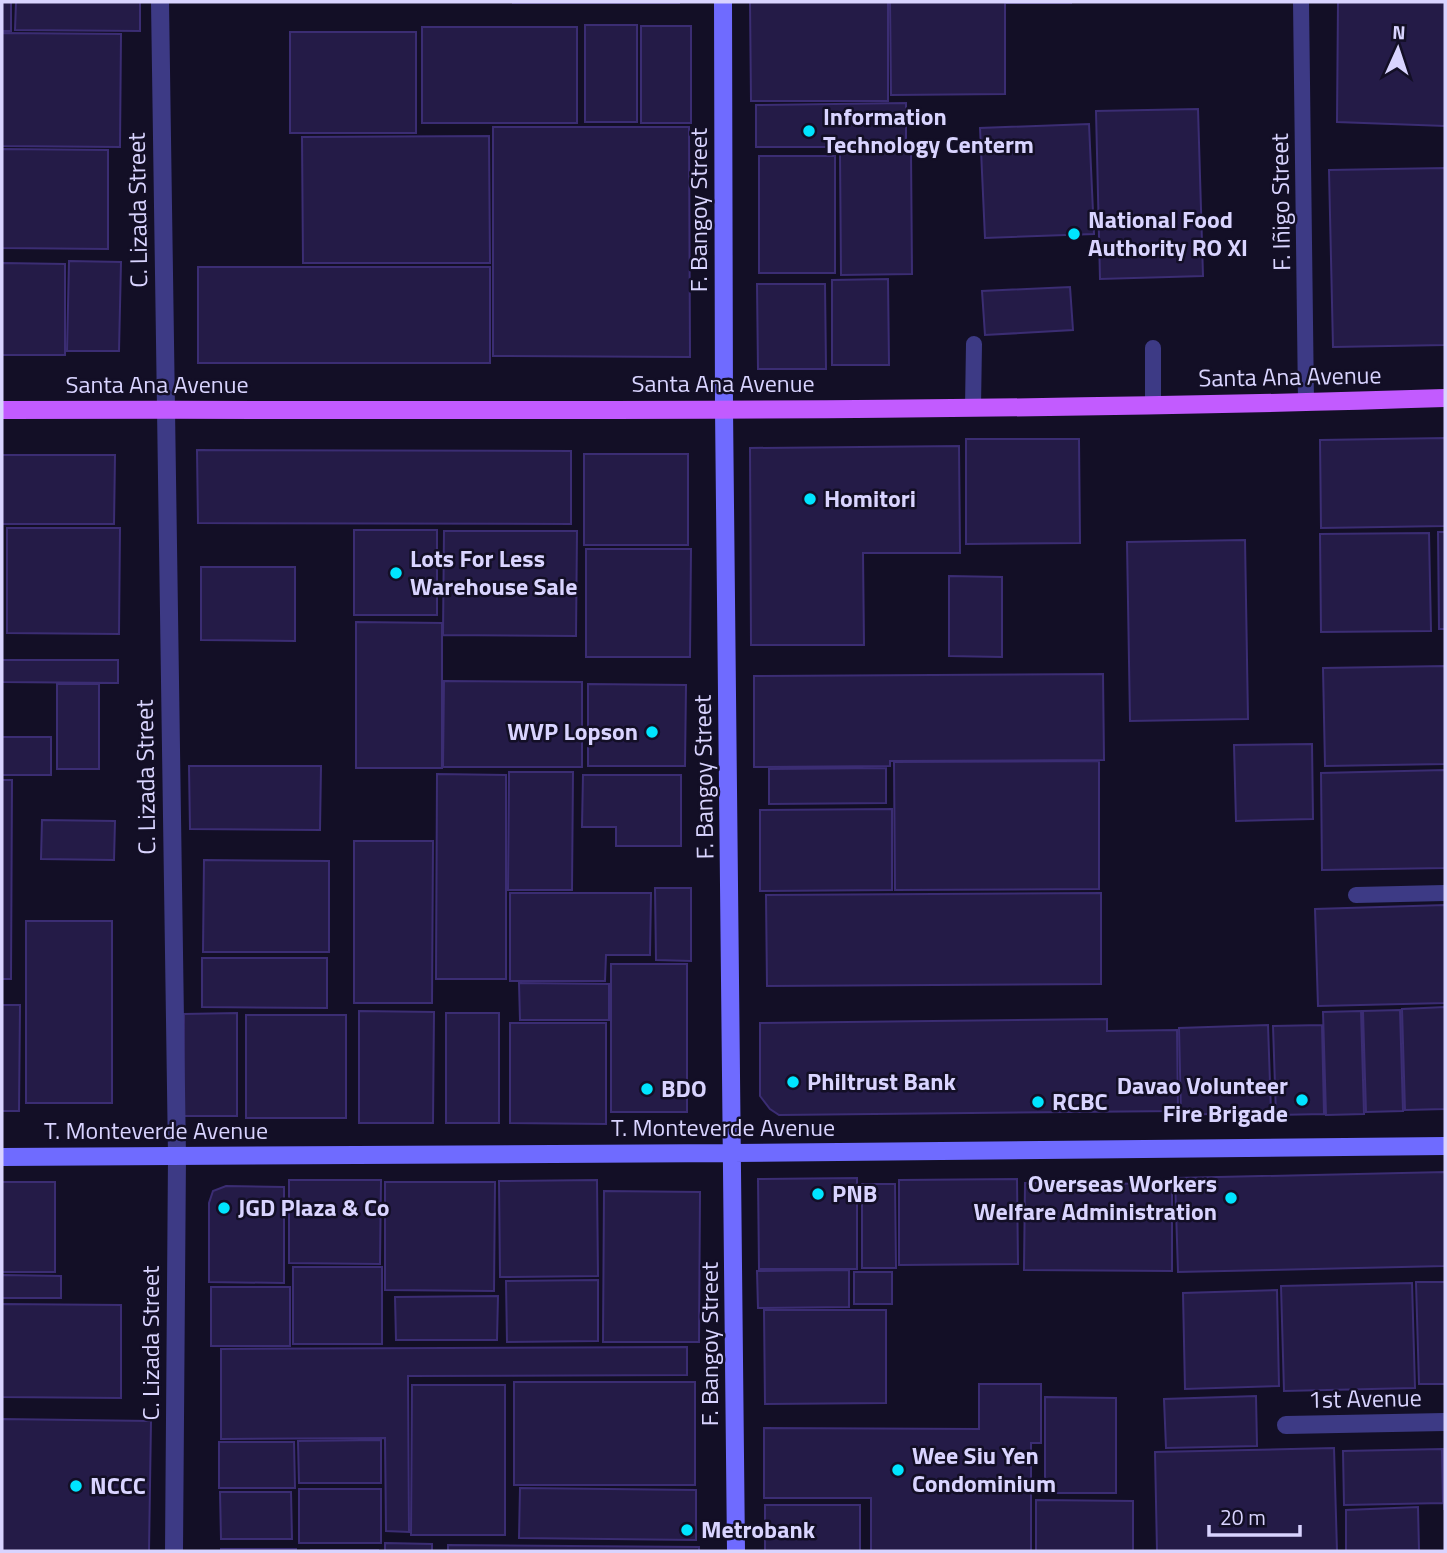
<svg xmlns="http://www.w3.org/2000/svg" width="1447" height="1553" viewBox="0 0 1447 1553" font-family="'Titillium Web',sans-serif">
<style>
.building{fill:#241b47;stroke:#3b2d73;stroke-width:2}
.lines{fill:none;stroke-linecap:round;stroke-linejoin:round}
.lane{stroke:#3d3a85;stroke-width:16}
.street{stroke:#3d3a85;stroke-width:18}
.secondary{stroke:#6f6bff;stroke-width:18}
.primary{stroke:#c25bff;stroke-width:18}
.poi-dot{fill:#00e5ff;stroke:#130f26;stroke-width:2.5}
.labels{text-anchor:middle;stroke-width:5;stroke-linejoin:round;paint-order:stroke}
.poi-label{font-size:24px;font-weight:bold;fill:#d9d4ff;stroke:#130f26;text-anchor:start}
.street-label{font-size:24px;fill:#d9d4ff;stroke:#130f26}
</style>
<rect width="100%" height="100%" fill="#130f26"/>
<path class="building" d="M2 2H11V31H2Z
M16 2H140V31L15 30Z
M513 2H679V3H513Z
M750 2H888V101H751Z
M890 2H1005V94L891 95Z
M1007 2H1071V3H1007Z
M1338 2H1445V126L1337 122Z
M585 25H637V122H585Z
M641 26H691V123H641Z
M422 27H577V123H422Z
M290 32H416V133H290Z
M2 33 121 34 120 147 2 146Z
M906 103V147H756V105Z
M1198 109 1203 276 1100 279 1096 111Z
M1089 124 1094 234 985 238 980 128Z
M493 127H689L690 357 493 356Z
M489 136 490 263H303L302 137Z
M2 149 108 150V249L2 248Z
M911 152 912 274 841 275 840 153Z
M759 156H835V273H759Z
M1445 168V345L1333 347 1329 170Z
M69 261 121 262 119 351H67Z
M2 263 65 264V355H2Z
M198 267H490V363H198Z
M888 279 889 365H832V280Z
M757 284H825L826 369H758Z
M1070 287 1073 330 985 335 982 291Z
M1445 438V526L1321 528 1320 440Z
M966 439H1079L1080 543 966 544Z
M959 446 960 553H863L864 645H751L750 448Z
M197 450 571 451V524L198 523Z
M584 454H688V545H584Z
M2 455H115L114 524H2Z
M7 528H120L119 634 7 633Z
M354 530H437V615H354Z
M444 531H577L576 636 443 635Z
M1438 532H1445V629H1439Z
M1429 533 1431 631 1321 632 1320 534Z
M1245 540 1248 719 1130 721 1127 542Z
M586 549H691L690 657H586Z
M201 567H295V641L201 640Z
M949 576 1002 577V657L949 656Z
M356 622 442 623V768H356Z
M2 660H118V683L2 682Z
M1445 666V764L1325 766 1323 668Z
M1103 674 1104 760 890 761V766L754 767V676Z
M444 681 582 682V767H443Z
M57 684H99V769H57Z
M588 684 686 685 685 766H588Z
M2 737H51V775H2Z
M1312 744 1313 819 1236 821 1234 745Z
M1099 761V889L895 890 894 762Z
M189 766H321L320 830 190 829Z
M886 768V803L769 804V769Z
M1445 770V868L1322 870 1321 773Z
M509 772H573L572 890H508Z
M437 774 506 775V979H436Z
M583 775H681V846H616V827H582Z
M2 780H12L11 979H2Z
M892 809V890L760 891V810Z
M42 820 115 821 114 860 41 859Z
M354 841H433L432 1003H354Z
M204 860 329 861V952H203Z
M655 888H691V961L656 960Z
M510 893H651L650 955H606L605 981H510Z
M1101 893V984L767 986 766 895Z
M1445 905V1003L1318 1006 1315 909Z
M26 921H112V1103H26Z
M202 958H327V1008L202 1007Z
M611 964H687V1112H611Z
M519 983 609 984V1020H520Z
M2 1005H20L19 1111H2Z
M1445 1007V1109L1405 1110 1402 1009Z
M1400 1010 1403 1111 1366 1112 1363 1011Z
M359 1011 434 1012 433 1123H359Z
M1361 1011 1364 1114 1326 1115 1323 1012Z
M237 1013V1116H183L184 1014Z
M446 1013H499V1123H446Z
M246 1015H346V1118H246Z
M1107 1019V1031L1177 1030 1178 1111 779 1115 770 1109 760 1096V1023Z
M510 1023H606V1124L510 1123Z
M1268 1025 1271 1112 1181 1115 1179 1028Z
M1322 1025 1324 1114 1276 1115 1273 1026Z
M1445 1172V1266L1178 1272 1175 1178Z
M857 1178V1269H759L758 1179Z
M1017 1179 1018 1264 899 1265V1180Z
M289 1180H381L380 1264 289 1263Z
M597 1180 598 1276 500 1277 499 1181Z
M2 1182H55V1272H2Z
M385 1182H495L494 1291 385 1290Z
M1025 1183 1172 1184V1271L1024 1270Z
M862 1184H895L896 1268H862Z
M226 1186 284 1187V1283L209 1282V1203L213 1191Z
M604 1191 700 1192 699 1342H603Z
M293 1267H382V1344H293Z
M849 1270V1307L758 1308 757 1271Z
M854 1272H892V1304H854Z
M2 1275 61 1276V1298H2Z
M598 1280V1341L507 1342 506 1281Z
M1416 1282H1445V1384H1419Z
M1412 1283 1415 1388 1284 1391 1281 1286Z
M211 1287H290V1346H211Z
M1277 1290 1279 1386 1185 1389 1183 1293Z
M498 1296 497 1340H396L395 1297Z
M2 1304 121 1305V1398L2 1397Z
M764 1310H886V1403L765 1404Z
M687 1347V1375L408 1376 409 1532 386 1531 385 1438 221 1439V1349Z
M514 1382H695V1485H514Z
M979 1384H1041V1443H1031V1551H871V1498H764V1428L979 1429Z
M412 1385H505V1535H411Z
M1256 1396 1257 1446 1166 1448 1164 1399Z
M1045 1397 1116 1398V1493H1045Z
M2 1419 151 1421 149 1551H2Z
M381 1440V1483H299L298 1441Z
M219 1442H294L295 1488H219Z
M1334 1448 1337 1551H1157L1155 1452Z
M1442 1449 1443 1503 1344 1505 1343 1451Z
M1444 1449H1445V1509H1444Z
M520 1488 696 1490V1540L519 1538Z
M299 1489H381V1543H299Z
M220 1492H291L292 1539H221Z
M1036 1500 1133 1501V1551H1036Z
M765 1505H860V1551H765Z
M1418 1507 1419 1550 1346 1551V1510Z
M385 1543 432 1544V1551H385Z
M448 1545 699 1547V1551H448Z
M221 1549H296V1551H221Z
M311 1550H378V1551H311Z"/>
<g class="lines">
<path class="lane" d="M1301 2 1306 402
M1153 348V404
M973 406 974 344
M1356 895 1445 893"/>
<path class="street" d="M160 2 177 1156 174 1551
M1286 1425 1445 1422"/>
<path class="secondary" d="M723 2 724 409 736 1551
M2 1157 733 1153 1445 1146"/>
<path class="primary" d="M2 410C483 409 964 414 1445 398"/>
</g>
<g class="poi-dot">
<circle cx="809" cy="131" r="7"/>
<circle cx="1074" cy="234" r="7"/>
<circle cx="810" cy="499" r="7"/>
<circle cx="396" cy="573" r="7"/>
<circle cx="652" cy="732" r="7"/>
<circle cx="793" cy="1082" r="7"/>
<circle cx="647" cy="1089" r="7"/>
<circle cx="1302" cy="1100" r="7"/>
<circle cx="1038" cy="1102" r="7"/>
<circle cx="818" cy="1194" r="7"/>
<circle cx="1231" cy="1198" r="7"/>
<circle cx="224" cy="1208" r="7"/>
<circle cx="898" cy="1470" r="7"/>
<circle cx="76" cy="1486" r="7"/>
<circle cx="687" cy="1530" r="7"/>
</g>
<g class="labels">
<g class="poi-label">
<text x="823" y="125">Information<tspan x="823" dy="28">Technology Centerm</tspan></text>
<text x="1088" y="228">National Food<tspan x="1088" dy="28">Authority RO XI</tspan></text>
<text x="824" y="507">Homitori</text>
<text x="410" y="567">Lots For Less<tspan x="410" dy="28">Warehouse Sale</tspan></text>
<text x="638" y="740" text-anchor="end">WVP Lopson</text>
<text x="807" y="1090">Philtrust Bank</text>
<text x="1288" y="1094" text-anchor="end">Davao Volunteer<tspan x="1288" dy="28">Fire Brigade</tspan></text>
<text x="661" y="1097">BDO</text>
<text x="1052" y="1110">RCBC</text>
<text x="1217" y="1192" text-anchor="end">Overseas Workers<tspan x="1217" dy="28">Welfare Administration</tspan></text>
<text x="832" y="1202">PNB</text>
<text x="238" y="1216">JGD Plaza &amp; Co</text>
<text x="912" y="1464">Wee Siu Yen<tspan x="912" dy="28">Condominium</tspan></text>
<text x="90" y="1494">NCCC</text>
<text x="701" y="1538">Metrobank</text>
</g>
<g class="street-label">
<text transform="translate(1281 202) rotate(-91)" y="8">F. Iñigo Street</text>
<text transform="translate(138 210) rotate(-91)" y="8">C. Lizada Street</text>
<text transform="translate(699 210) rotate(-90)" y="8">F. Bangoy Street</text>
<text transform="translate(1290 377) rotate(-1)" y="8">Santa Ana Avenue</text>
<text x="723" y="392">Santa Ana Avenue</text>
<text x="157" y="393">Santa Ana Avenue</text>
<text transform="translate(146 777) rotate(-91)" y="8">C. Lizada Street</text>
<text transform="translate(704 777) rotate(-91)" y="8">F. Bangoy Street</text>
<text x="723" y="1136">T. Monteverde Avenue</text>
<text x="156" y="1139">T. Monteverde Avenue</text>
<text transform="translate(151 1343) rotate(-90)" y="8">C. Lizada Street</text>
<text transform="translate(710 1344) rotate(-90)" y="8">F. Bangoy Street</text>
<text transform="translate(1365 1399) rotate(-1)" y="8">1st Avenue</text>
</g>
</g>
<rect width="1447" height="1553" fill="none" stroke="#d9d4ff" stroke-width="7"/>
<g transform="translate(1398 49) rotate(3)" stroke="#130f26" stroke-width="5" paint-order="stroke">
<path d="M0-5L12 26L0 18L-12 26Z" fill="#d9d4ff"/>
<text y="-10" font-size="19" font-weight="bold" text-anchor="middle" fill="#d9d4ff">N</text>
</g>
<path d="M1209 1525v10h91v-10" fill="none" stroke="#d9d4ff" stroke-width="3.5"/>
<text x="1220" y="1525" font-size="21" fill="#d9d4ff" stroke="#130f26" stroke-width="5" paint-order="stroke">20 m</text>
</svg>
